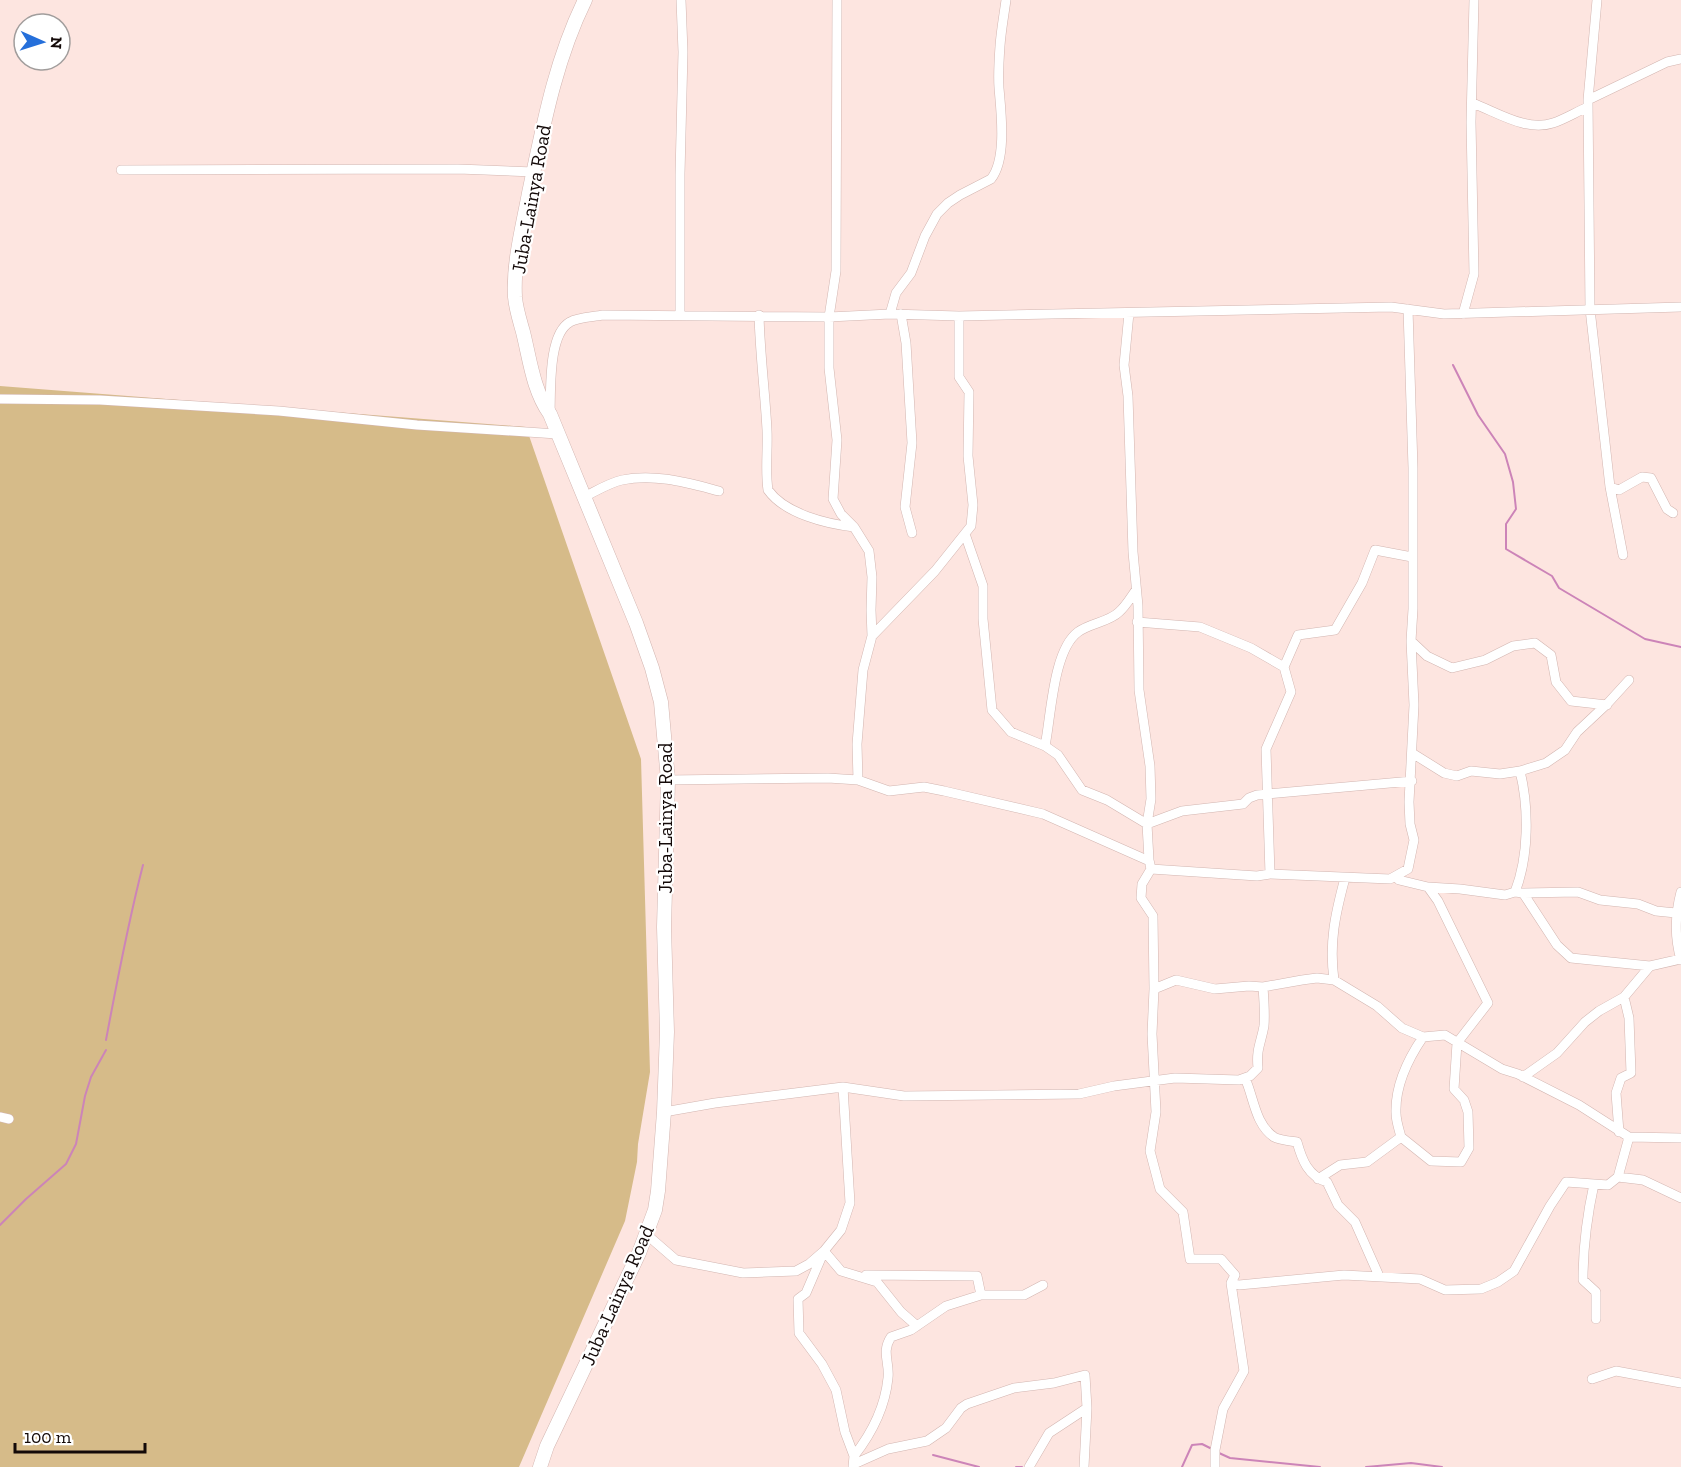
<svg xmlns="http://www.w3.org/2000/svg" width="1681" height="1467" viewBox="0 0 1681 1467" font-family="'Zilla Slab',serif">
<style>
.green{fill:#d6bb89}
.lines{fill:none;stroke-linecap:round;stroke-linejoin:round}
.stream{stroke:#cc84b8;stroke-width:2}
.street-casing{stroke:#d2b5b0;stroke-width:10}
.primary-casing{stroke:#d2b5b0;stroke-width:15}
.street{stroke:#fff;stroke-width:9}
.primary{stroke:#fff;stroke-width:14}
.labels{text-anchor:middle;stroke-width:4.5;stroke-linejoin:round;paint-order:stroke}
.street-label{font-size:20px;fill:#130908;stroke:#fff}
</style>
<rect width="100%" height="100%" fill="#fde5e0"/>
<path class="green" d="M0 386 526 427 641 759 650 1072 638 1144 637 1162 625 1221 519 1467H0Z"/>
<g class="lines">
<path class="stream" d="M1453 365 1478 415 1505 454 1513 482 1516 509 1506 524V549L1552 576 1559 588 1645 639 1681 647
M106 1040C117 981 128 923 143 865
M0 1225 26 1199 66 1164 76 1144 85 1096 91 1077 106 1050
M1219 1453 1230 1458 1320 1467
M933 1455 979 1467
M1016 1467H1022
M1182 1467 1192 1445 1202 1444 1212 1449
M1366 1467 1411 1463 1442 1467"/>
<defs>
<path id="street" d="M837 0 836 271 829 317V368L837 440 833 499 841 514 854 527
M1588 100 1597 0
M1472 103C1497 112 1526 132 1553 123 1565 119 1576 112 1588 107
M121 170 458 169 534 172
M1129 313 1124 365 1128 396 1133 552 1138 606 1139 690 1150 766 1151 799 1147 824 1149 860 1151 869 1257 876 1270 874 1390 879 1408 869 1414 840 1410 824 1409 802 1414 705 1411 641 1413 609V468L1408 309
M890 314 896 293 911 273 925 236 937 214 948 203 960 195 991 179C1007 159 1001 112 999 88 998 74 999 60 1000 46 1001 31 1004 15 1006 0
M901 314 906 343 912 443 905 507 912 533
M1463 314 1474 274 1471 122 1474 0
M680 315V174L683 52 681 0
M759 315C760 354 765 392 767 430 768 450 765 470 768 490 785 514 827 524 854 527L869 551 872 577 871 610 872 636
M0 399 100 400 279 411 417 425 557 434
M550 412C551 390 548 334 570 322 578 317 593 317 603 315L829 317 890 314 959 316 1391 307 1444 314 1681 307
M1610 487 1619 490 1642 477 1651 478 1667 509 1673 513
M584 497C596 491 609 483 622 480 655 473 688 483 719 491
M965 534 983 586V619L992 710 1011 732 1045 746 1058 755 1082 790 1107 800 1147 824 1182 811 1243 804 1249 798 1257 795 1412 781
M1623 555 1610 487 1590 309 1588 100 1667 62 1681 59
M1137 622 1200 627 1251 648 1284 667
M1411 641 1427 656 1452 668 1485 660 1513 646 1535 643 1551 655 1556 682 1571 701 1607 705
M1045 746C1051 717 1053 650 1078 632 1090 623 1109 622 1119 612 1126 606 1131 597 1136 590
M1412 753 1444 773 1457 776 1471 771 1500 774 1520 771 1546 763 1565 750 1577 732 1608 703 1629 680
M668 780 828 778 858 780 857 744 863 670 872 636 935 571 971 526 973 505 968 456 969 392 959 377V316
M858 780 889 791 924 787 944 791 1043 814 1147 860
M1151 869 1142 884 1141 898 1153 916 1154 989
M1270 874 1266 749 1291 692 1284 667 1298 635 1335 630 1362 583 1375 550 1412 557
M1428 887 1460 889 1505 895 1515 892C1529 856 1529 808 1520 771
M1515 892 1523 893 1557 945 1571 958 1650 966
M1523 893 1578 892 1600 900 1638 904 1656 911 1676 913
M1681 960C1674 936 1675 915 1681 892
M1334 980C1329 943 1335 915 1345 878
M1263 987 1249 986 1215 989 1176 980 1154 989 1152 1034 1156 1112 1150 1151 1160 1189 1183 1212 1190 1259H1221L1235 1275 1231 1283 1239 1285 1344 1275 1420 1279 1445 1290 1481 1289 1498 1282 1514 1271 1550 1206 1566 1182 1594 1184
M1523 1077 1557 1053 1585 1022 1599 1011 1624 997 1650 966 1681 959
M1245 1078C1254 1098 1255 1124 1274 1137 1279 1140 1290 1141 1297 1142 1302 1160 1308 1176 1327 1182L1338 1205 1355 1222 1379 1276
M843 1087 850 1203 841 1230 824 1251 806 1293 798 1299 799 1333 822 1364 836 1390 845 1432 854 1456 853 1467
M664 1112 715 1103 843 1087 904 1096 1079 1094 1114 1086 1175 1078 1239 1080 1250 1076 1258 1068C1256 1049 1261 1043 1264 1026 1265 1013 1264 1000 1263 987L1302 980 1317 978 1334 980 1377 1006 1402 1028 1423 1037 1445 1035 1502 1069 1518 1074 1579 1105 1629 1137 1618 1177 1643 1180 1681 1198
M0 1117 9 1119
M1619 1132 1616 1093 1621 1078 1631 1073 1629 1018 1624 997
M1401 1137C1399 1129 1396 1121 1396 1113 1395 1085 1408 1059 1423 1037
M1629 1137 1681 1138
M1318 1179 1340 1165 1367 1162 1401 1137 1431 1161 1461 1162 1469 1148 1468 1112 1464 1100 1454 1089 1457 1043 1488 1003 1438 901 1428 887 1399 880 1396 877
M646 1234 676 1260 743 1273 796 1271 809 1264 824 1251 841 1271 877 1282 901 1312 917 1326
M866 1275 977 1276 981 1295
M1596 1319V1292L1583 1280C1583 1248 1587 1216 1594 1184L1608 1185 1618 1177
M1592 1379 1616 1371 1681 1383
M854 1456C872 1433 885 1408 888 1378 890 1363 881 1352 891 1337L911 1330 946 1306 981 1295H1024L1043 1285
M854 1464 888 1449 927 1441 946 1428 961 1408 967 1404 1014 1388 1054 1383 1085 1375 1087 1408 1084 1467
M1029 1467 1049 1433 1087 1408
M1215 1467V1450L1223 1409 1244 1371 1231 1283"/>
<path id="primary" d="M540 1467 547 1446 639 1253 655 1210 658 1191 664 1112 667 1032 664 927 668 780 661 702 652 668 636 623 550 414C533 390 530 360 523 332 520 321 516 309 515 297 513 262 523 226 529 193 543 127 555 61 585 0"/>
</defs>
<use href="#street" class="street-casing"/>
<use href="#primary" class="primary-casing"/>
<use href="#street" class="street"/>
<use href="#primary" class="primary"/>
</g>
<g class="labels">
<g class="street-label">
<text transform="translate(531 199) rotate(-80)" y="7">Juba-Lainya Road</text>
<text transform="translate(665 818) rotate(-90)" y="7">Juba-Lainya Road</text>
<text transform="translate(617 1295) rotate(-66)" y="7">Juba-Lainya Road</text>
</g>
</g>
<g transform="translate(42 42) rotate(93)"><circle r="28" fill="#ffffff" stroke="#a19d9c" stroke-width="1.5"/>
<path d="M0-4.5L10 22L0 15L-10 22Z" fill="#256fda"/>
<text y="-9" font-size="16" font-weight="bold" text-anchor="middle" fill="#130908">N</text>
</g>
<path d="M15 1443v9h130v-9" fill="none" stroke="#130908" stroke-width="3"/>
<text x="24" y="1443" font-size="18" fill="#130908" stroke="#ffffff" stroke-width="4.5" paint-order="stroke">100 m</text>
</svg>
